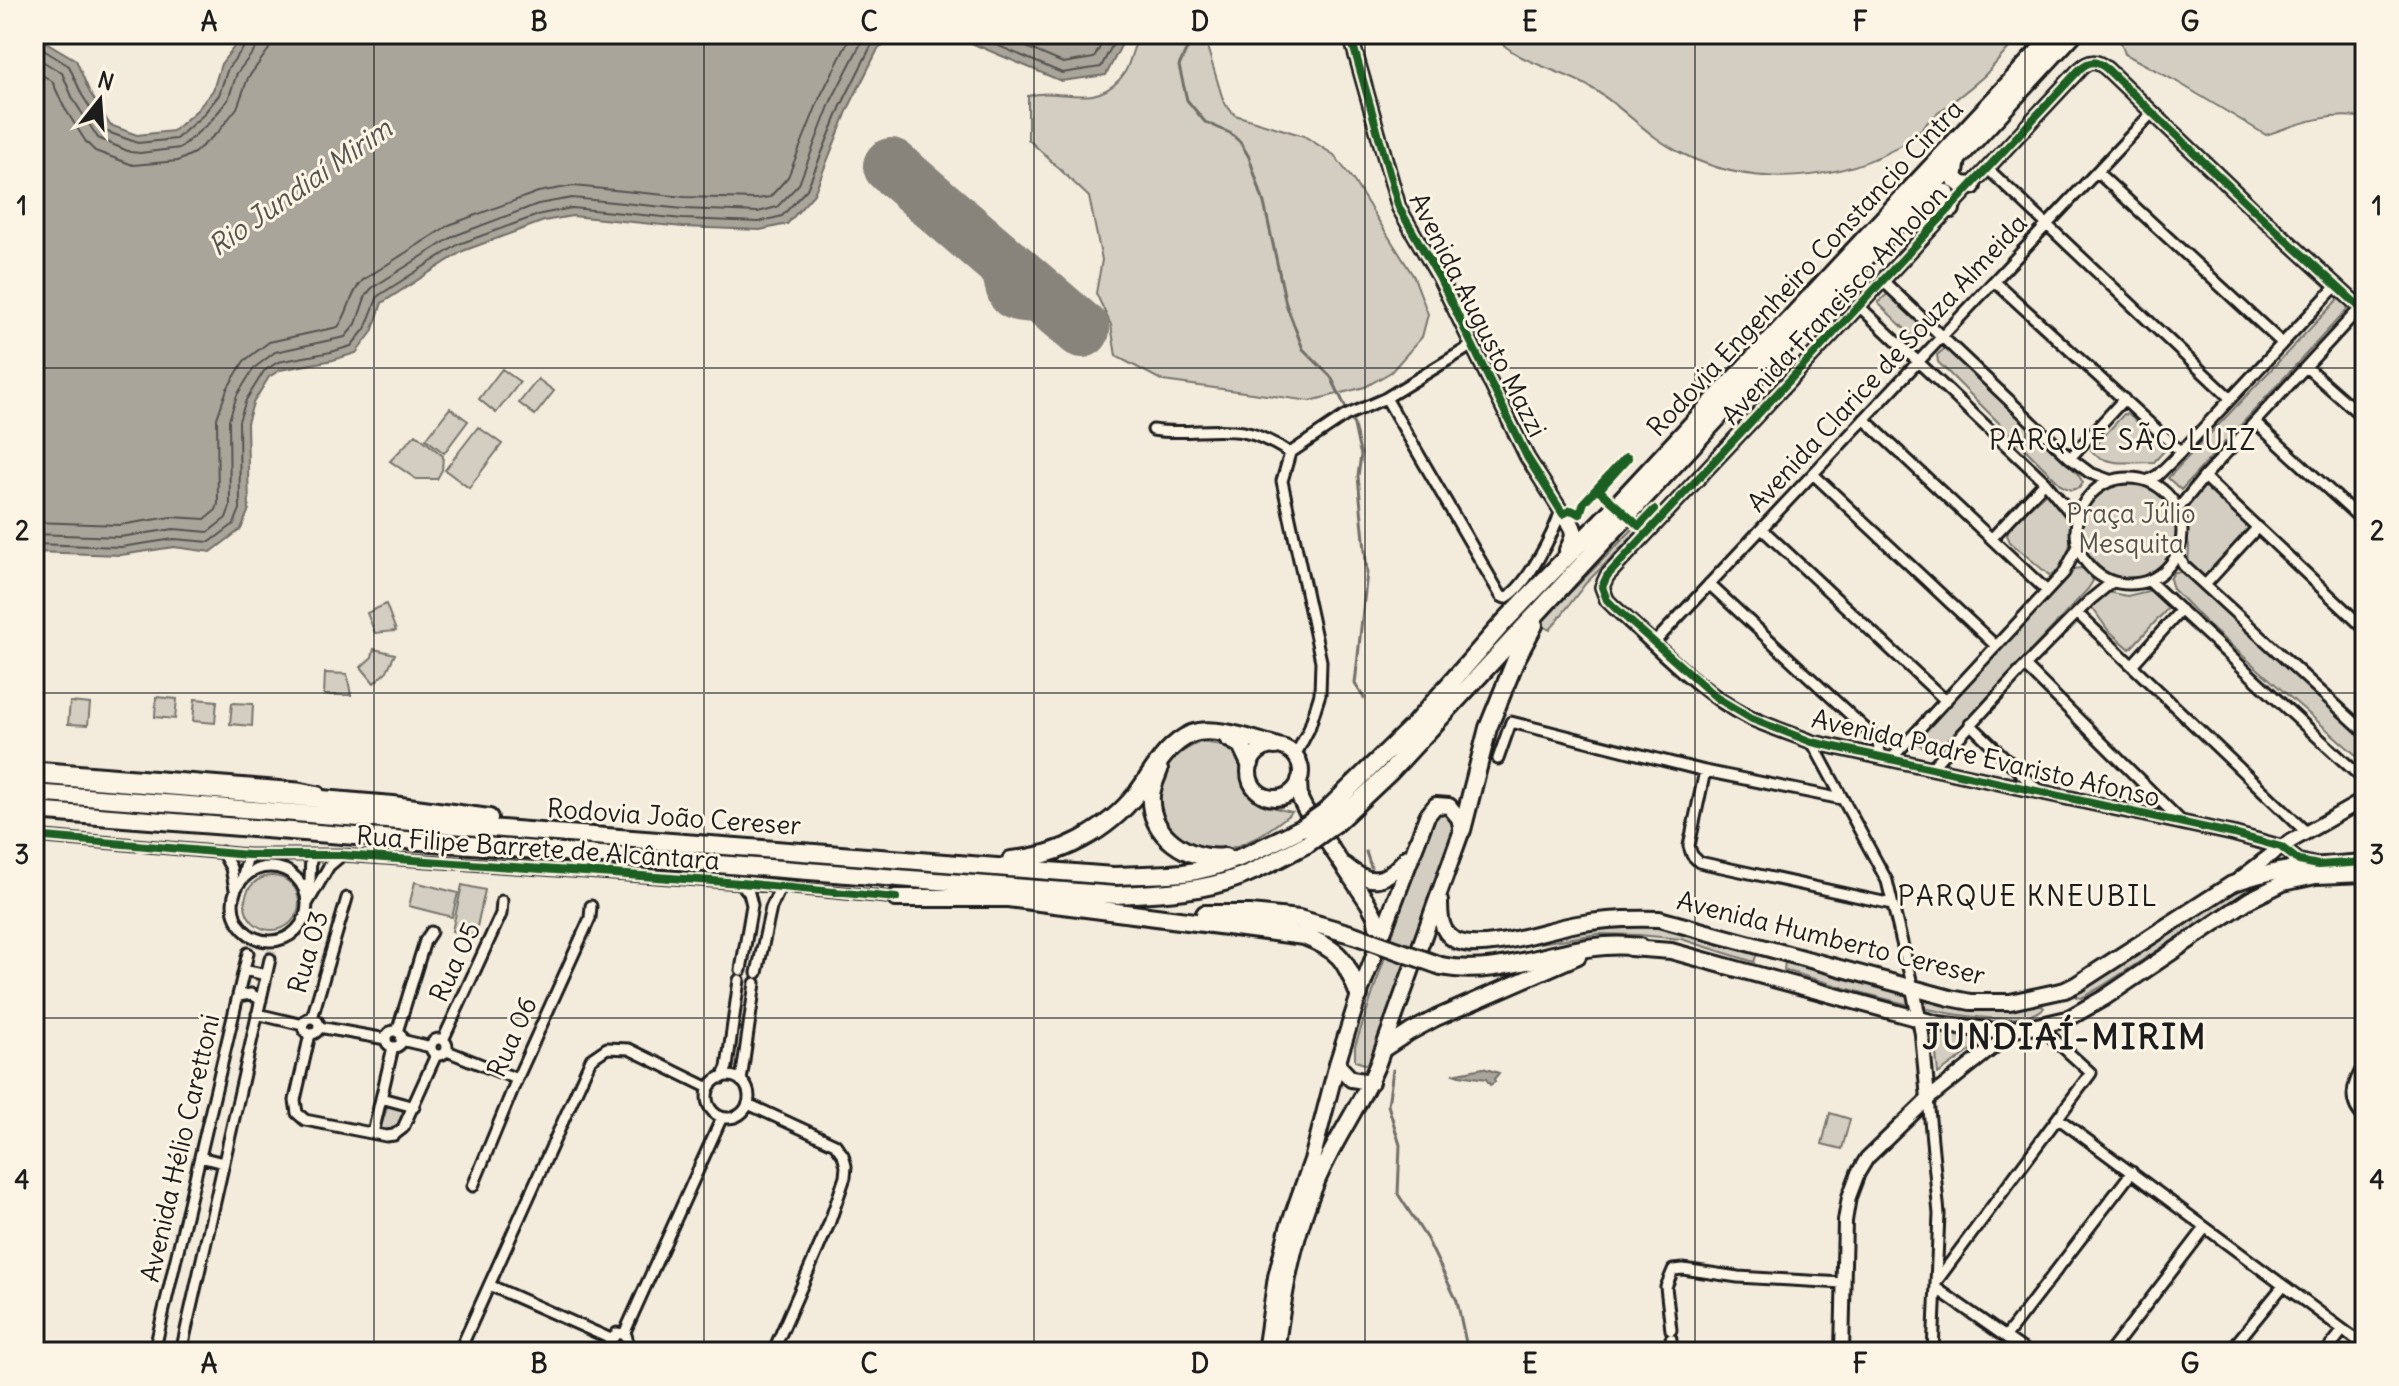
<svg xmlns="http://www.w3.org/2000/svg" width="2399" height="1386" viewBox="0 0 2399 1386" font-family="Delius,sans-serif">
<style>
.green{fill:#d3cec1;stroke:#78756e;stroke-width:2}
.water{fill:#aaa59b;stroke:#716e68;stroke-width:2}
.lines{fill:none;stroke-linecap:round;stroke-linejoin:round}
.shore{stroke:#55534f;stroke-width:2}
.stream{stroke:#716e68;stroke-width:3}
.taxiway{stroke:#88847c;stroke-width:22}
.runway{stroke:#88847c;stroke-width:56}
.street-tunnel{stroke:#c8c2b6;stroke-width:9;stroke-dasharray:9 4.5;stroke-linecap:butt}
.street-casing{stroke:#1c1c1c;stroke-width:15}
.secondary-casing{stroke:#1c1c1c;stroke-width:18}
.primary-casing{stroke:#1c1c1c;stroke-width:20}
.highway-casing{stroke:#1c1c1c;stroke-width:22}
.street{stroke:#fcf5e5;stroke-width:9}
.secondary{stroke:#fcf5e5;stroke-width:12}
.primary{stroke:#fcf5e5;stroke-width:14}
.highway{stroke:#fcf5e5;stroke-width:16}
.highway-bridge-casing{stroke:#1c1c1c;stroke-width:22;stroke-linecap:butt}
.highway-bridge{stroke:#fcf5e5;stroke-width:16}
.cycleway-casing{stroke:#fcf5e5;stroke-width:13}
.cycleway{stroke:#1b5e20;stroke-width:8}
.grid{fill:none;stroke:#1c1c1c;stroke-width:2;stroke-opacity:0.55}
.labels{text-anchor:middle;stroke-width:6;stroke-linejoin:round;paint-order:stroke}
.street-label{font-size:26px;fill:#1c1c1c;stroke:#fcf5e5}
.park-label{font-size:26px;fill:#53514e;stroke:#fcf5e5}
.water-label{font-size:28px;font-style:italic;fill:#55534f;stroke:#fcf5e5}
.neighbourhood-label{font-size:28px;letter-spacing:2px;fill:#1c1c1c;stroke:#fcf5e5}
.district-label{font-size:34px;font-weight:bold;letter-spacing:2px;fill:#1c1c1c;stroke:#fcf5e5}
.neatline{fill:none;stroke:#1c1c1c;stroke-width:3}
.grid-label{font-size:26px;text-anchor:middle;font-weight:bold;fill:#1c1c1c}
</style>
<rect width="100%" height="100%" fill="#f3ecdd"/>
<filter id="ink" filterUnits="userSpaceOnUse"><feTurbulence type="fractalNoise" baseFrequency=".0125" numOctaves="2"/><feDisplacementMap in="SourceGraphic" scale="16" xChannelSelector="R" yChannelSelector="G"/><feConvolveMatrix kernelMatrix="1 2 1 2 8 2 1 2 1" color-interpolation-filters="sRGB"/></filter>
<g filter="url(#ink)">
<path class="green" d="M1141 34H1209L1208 50 1224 103 1235 115 1304 136 1334 155 1353 180 1414 277 1428 314 1422 337 1391 372 1365 387 1310 401 1163 381 1116 356 1111 325 1096 293 1102 260 1089 197 1028 139V96C1059 86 1091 110 1119 80 1132 67 1130 48 1141 34Z
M1493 34H2021C2009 48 1997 62 1985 75 1969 90 1950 103 1933 117 1924 125 1917 136 1907 142 1840 183 1752 189 1681 153 1647 137 1621 104 1588 86 1557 68 1515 63 1493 34Z
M2118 34H2365V118C2329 112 2300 123 2266 135L2174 80 2125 54Z
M1890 291 1928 327 1922 336 1913 337 1878 303Z
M2341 296 2350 306 2181 490 2168 478Z
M1949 345 2078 474 2083 483 2079 488 2071 490 2062 486 1938 362 1937 355Z
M502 369 520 382 496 413 479 399Z
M538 379 554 391 535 415 519 403Z
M450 408 468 421 444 453 426 439Z
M2124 414 2129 415 2166 449 2154 462C2135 462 2103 467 2091 450Z
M478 427 502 444 469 488 445 470Z
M416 434 443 456 442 470 437 479H416L390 461Z
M2082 529a49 49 0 1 1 98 0a49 49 0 1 1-98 0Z
M2204 485 2253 528 2205 580 2188 565 2189 546 2182 512Z
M2046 493 2052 495 2071 516C2070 536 2074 569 2049 575L2010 542 2007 535 2009 527Z
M1633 529 1638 531 1586 583 1550 630 1539 624Z
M2081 568 2089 572 2093 581 2088 589 1935 754 1915 742 2073 569Z
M2174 572H2186L2365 739V763L2209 626 2173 589 2170 579Z
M2152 590 2170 606 2130 649 2108 630 2091 606 2107 592 2127 596Z
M386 604 396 631 375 633 367 613Z
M374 649 395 654 387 671 374 683 361 667 372 657Z
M325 673 347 674 351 695H324Z
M156 697 177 699 175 719 155 717Z
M195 699 217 701 215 723 193 721Z
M70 702 90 704 88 725 68 724Z
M232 703 253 704 252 726 230 724Z
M1200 742 1231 746 1241 755C1244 795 1253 804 1292 812 1270 831 1233 856 1202 850 1169 845 1148 804 1162 773 1168 758 1186 749 1200 742Z
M1439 812 1452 815 1455 825 1374 1058 1368 1065 1355 1061V1046L1431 820Z
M2273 875 2104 985 2081 998 2076 997 2077 992 2243 885Z
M245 903a27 27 0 1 1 54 0a27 27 0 1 1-54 0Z
M415 882 458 893 452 917 409 906Z
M462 885 485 890 475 936 452 931Z
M1655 923 1754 948 1757 953 1754 962 1681 939 1639 935 1598 934 1470 954 1451 949 1486 947 1589 927Z
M1785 962 1915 997 1981 1006 2040 1002 2044 1008C2005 1042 1834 984 1784 970Z
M1934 1032 1962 1037 1991 1036 1938 1074Z
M388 1105 408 1112 396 1131 380 1129Z
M1830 1113 1850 1119 1842 1149 1822 1144Z"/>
<path class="water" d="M244 34H903L878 49 848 109 814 194 787 224 760 230 683 227 572 216 544 221 463 251 382 303 372 332 356 353 333 360 280 370 269 377 253 403 247 423 249 509 241 529 211 552 174 547 121 555 34 552V35L76 60 89 91 110 125 137 135 173 131 197 110 213 90 221 64Z
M950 34H1127L1106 75 1061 81Z
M1483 1068 1499 1073 1494 1079 1495 1082 1490 1085 1486 1079 1453 1074Z"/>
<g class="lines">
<path class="shore" d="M971 34 1062 73 1101 67 1118 34
M996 34 1063 63 1094 58 1107 34
M34 44 69 66 82 95 105 131 138 143 176 139 202 116 219 95 228 68 248 42 250 34
M34 56 62 73 73 99 98 138 130 152 140 153 180 148 209 123 228 100 237 73 258 46 260 34
M34 70 52 81 64 107 86 142 95 151 133 165 178 161 194 153 218 132 237 108 248 78 269 49 272 34
M34 522 119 525 171 517 205 519 216 510 218 504 217 418 227 389 244 361 269 342 338 327C349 313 350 293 363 280L449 225 538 192 573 186 685 197 757 199 770 197 788 177 820 97 852 34
M34 534 120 537 174 529 208 532 226 518 230 507 229 420 237 395 254 368 275 352 345 337 356 324 366 295 372 288 454 236 538 204 572 198 684 209 758 212 777 207 799 184 831 101 862 41 869 34
M34 544 121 547 174 539 210 542 234 524 240 509 239 421 246 400 264 371 278 362 331 352 351 346 365 329 378 296 459 244 541 214 572 208 683 219 759 222 782 216 807 189 841 106 871 46 888 34"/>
<path class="stream" d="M1194 34 1179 66 1187 100 1205 122 1230 133 1240 142 1249 157 1264 203 1286 304 1303 349 1331 377 1354 425 1358 444 1361 455 1358 476 1367 572 1355 684 1364 698
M1366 852 1371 867
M1393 1070 1388 1105 1400 1145 1398 1194 1427 1239 1457 1301 1468 1352"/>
<path class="taxiway" d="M990 251C999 317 998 310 1062 313"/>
<path class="runway" d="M891 166 1082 330"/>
<path class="street-tunnel" d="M270 959 273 946"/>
<defs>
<path id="street" d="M1988 169 2230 398
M2097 172 2282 343
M1883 281 2070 458 2090 473 2112 481
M1994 281 2181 452
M1859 306 2045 482 2077 521
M2306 367 2365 419
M1386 398 1501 596 1505 598C1526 589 1554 532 1561 510
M1864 419 2047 591
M2255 422 2365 523
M1153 430C1183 435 1213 427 1243 432 1260 435 1276 444 1290 453
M2070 458 2124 399
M1813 474 1996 646
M2204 477 2365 629
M2076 531a53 53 0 1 1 106 0a53 53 0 1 1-106 0Z
M2147 481 2158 475 2181 452 2337 285
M2178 509 2204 477 2361 307
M1762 529 1946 701
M1992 538 2045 482
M2178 555 2184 566 2365 732
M2149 581 2365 781
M1709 584 1871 734 1878 744 1881 756
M2205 585 2258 527
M2077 613 2306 832
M1654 643 2152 113
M2132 665 2181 610
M2025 666 2183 823
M1970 724 2037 789
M1812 742 1887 881 1913 988
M1295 756 1309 729 1320 694 1321 661 1282 481 1290 453 1345 416 1386 398 1471 346
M1892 758 2064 573 2078 546
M1498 759 1511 722 1705 771 1842 799
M34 767 298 788 319 792
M1932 767 2025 666 2090 600 2112 582
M1705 771 1689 846 1692 855 1699 862 1892 904
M34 836 248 855H342L741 883 896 898
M222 852 231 868 235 889
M233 904a37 37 0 1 1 74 0a37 37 0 1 1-74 0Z
M242 879 248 855
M305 893 310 880 311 856
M307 904 329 866 342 855
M244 970 266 975
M741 970 752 905 749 893 741 883
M757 973 771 908 781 886
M238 996 251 994 261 1000
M257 1014 303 1025
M303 1026a8 8 0 1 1 16 0a8 8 0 1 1-16 0Z
M312 1018 347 898
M319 1027 386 1039
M386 1039a8 8 0 1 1 16 0a8 8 0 1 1-16 0Z
M397 1032 425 941 431 932
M310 1034 295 1100 297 1113 305 1120 386 1136 394 1135 403 1128 436 1055
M431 1047a8 8 0 1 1 16 0a8 8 0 1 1-16 0Z
M401 1040 431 1047
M443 1040 501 914 502 901
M447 1051 517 1079
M2365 1064C2352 1083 2346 1102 2365 1119
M707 1097a21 21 0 1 1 42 0a21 21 0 1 1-42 0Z
M722 1078 727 1067 739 980
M741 1081 755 983
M2365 1086 2361 1103 2365 1116
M381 1098 414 1107
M1928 1099 1939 1214 1933 1352
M748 1104 835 1144 843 1155 846 1166 845 1177 829 1224 773 1352
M2059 1119 2365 1346
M373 1133 393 1047
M200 1157 223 1163
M473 1186 517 1079 590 918 591 906
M1936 1282 2091 1073 2047 1033 2043 1025
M489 1285 611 1339
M1936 1288 2027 1352
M1671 1330 1666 1287 1673 1270 1683 1269 1738 1277 1843 1283
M624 1334 722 1117
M2006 1336 2132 1172
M629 1346 641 1352
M154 1352 248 953
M181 1352 270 959
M459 1352 591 1059 607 1048 629 1049 709 1088
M616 1352 609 1343 617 1333 626 1335 629 1346
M1670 1352 1671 1339
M1752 1352V1351
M2110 1352 2205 1228
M2229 1352 2283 1286
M2326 1352 2343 1330"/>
<path id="secondary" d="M1350 34 1399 208 1439 277 1527 457 1563 514
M2315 865 2299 861 2281 847 2234 834 1812 742C1785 731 1756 723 1732 708 1689 681 1652 641 1614 607L1607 600 1602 587 1607 576 2079 70C2089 60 2096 60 2107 69L2253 209 2365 312
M2238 880 2281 847 2365 799
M1913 988 1922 1034 1928 1099
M1842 1352 1845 1221 1849 1197 1858 1173 1867 1158 1928 1099 2016 1029"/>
<path id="primary" d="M1249 772a26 26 0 1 1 52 0a26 26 0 1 1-52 0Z
M1299 780 1300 799 1305 809 1368 903 1375 916 1379 937
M1345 865C1372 888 1385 882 1407 857
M1440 901C1440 915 1440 932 1455 940 1482 954 1547 929 1577 924 1605 919 1631 918 1659 919L1950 998 1971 1002H2010L2065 990 2077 984 2232 884C2276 867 2319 865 2365 862
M1630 948 1671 951 1938 1024 1996 1031 2037 1026 2067 1019 2104 998 2249 900 2283 883 2316 876 2365 874
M1384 1049 1410 1032 1436 1018 1578 956
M1337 1064 1351 1079 1371 1082
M1265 1352 1276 1277 1288 1228 1312 1160 1337 1064 1359 995 1427 816 1436 805 1449 806 1459 818 1462 830 1378 1063C1365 1096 1345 1124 1329 1156 1297 1217 1285 1284 1276 1352"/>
<path id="highway" d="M1957 159 1954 178 1962 185 1972 186
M1927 192 1946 193 1951 209
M1563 514C1574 528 1578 533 1568 550
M1228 738 1241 745 1250 764
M1159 770C1156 778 1152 786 1151 795 1148 835 1189 862 1225 857
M34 775 393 805 489 818
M34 793 1113 876C1136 875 1160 875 1183 873 1226 868 1264 847 1302 828
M34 811 1116 895C1157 893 1200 892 1239 877 1263 868 1285 855 1307 844
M1325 812 1413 726 1504 622 1613 509 2055 34
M1336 823 1390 772 2073 34
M1462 830 1488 728 1516 659 1534 625
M1011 860C1060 856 1107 832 1138 792 1153 772 1165 746 1191 734 1213 725 1253 740 1275 746
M896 898H1008L1304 936C1340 950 1345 959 1359 995
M1205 914H1250L1299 919 1354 935
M1441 966C1508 980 1572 937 1639 947"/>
</defs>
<use href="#street" class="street-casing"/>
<use href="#secondary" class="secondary-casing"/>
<use href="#primary" class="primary-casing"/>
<use href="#highway" class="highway-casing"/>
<use href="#street" class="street"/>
<use href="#secondary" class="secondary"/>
<use href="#primary" class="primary"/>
<use href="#highway" class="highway"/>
<defs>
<path id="highway-bridge" d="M1302 828 1325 812
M1307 844 1336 823
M1354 935 1441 966"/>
</defs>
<use href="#highway-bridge" class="highway-bridge-casing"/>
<use href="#highway-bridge" class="highway-bridge"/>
<defs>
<path id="cycleway" d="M1350 34 1399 208 1439 277 1527 457 1563 514 1571 510 1580 514 1584 502 1626 457 1628 458 1599 490 1639 526 1654 510
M2365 312 2253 209 2107 69C2096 60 2089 60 2079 70L1607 576 1602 587 1607 600 1614 607 1717 698 1752 719 1812 742 2234 834 2281 847 2299 861 2318 865 2365 862
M34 836 248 855H342L741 883 896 898"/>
</defs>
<use href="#cycleway" class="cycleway-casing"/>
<use href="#cycleway" class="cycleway"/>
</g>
</g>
<path class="grid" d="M374 34V1352M704 34V1352M1034 34V1352M1365 34V1352M1695 34V1352M2025 34V1352M34 368H2365M34 693H2365M34 1018H2365"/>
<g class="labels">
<g class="street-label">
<text transform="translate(1805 268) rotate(-47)" y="9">Rodovia Engenheiro Constancio Cintra</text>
<text transform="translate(1834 305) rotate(-47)" y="9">Avenida Francisco Anholon</text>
<text transform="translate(1478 315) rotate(63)" y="9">Avenida Augusto Mazzi</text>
<text transform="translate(1887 363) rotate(-47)" y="9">Avenida Clarice de Souza Almeida</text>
<text transform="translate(1986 758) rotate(13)" y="9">Avenida Padre Evaristo Afonso</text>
<text transform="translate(674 817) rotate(4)" y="9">Rodovia João Cereser</text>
<text transform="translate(538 848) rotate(4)" y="9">Rua Filipe Barrete de Alcântara</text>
<text transform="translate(1831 938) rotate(14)" y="9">Avenida Humberto Cereser</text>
<text transform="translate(308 952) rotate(-74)" y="9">Rua 03</text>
<text transform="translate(455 962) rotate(-65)" y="9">Rua 05</text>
<text transform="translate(512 1037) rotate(-66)" y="9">Rua 06</text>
<text transform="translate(180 1148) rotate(-77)" y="9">Avenida Hélio Carettoni</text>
</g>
<g class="park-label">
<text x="2131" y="523">Praça Júlio<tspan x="2131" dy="30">Mesquita</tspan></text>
</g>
<g class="water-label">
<text transform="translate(300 187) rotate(-35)" y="10">Rio Jundiaí Mirim</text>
</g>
<g class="neighbourhood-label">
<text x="2123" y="450">PARQUE SÃO LUIZ</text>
<text x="2028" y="906">PARQUE KNEUBIL</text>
</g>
<g class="district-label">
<text x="2065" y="1049">JUNDIAÍ-MIRIM</text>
</g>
</g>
<rect width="2399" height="1386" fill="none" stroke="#fcf5e5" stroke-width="88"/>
<g transform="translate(100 100) rotate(17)" stroke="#fcf5e5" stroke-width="6" paint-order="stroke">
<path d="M0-6L14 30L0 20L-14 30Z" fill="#1c1c1c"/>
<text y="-12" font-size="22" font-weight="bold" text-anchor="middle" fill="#1c1c1c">N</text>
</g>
<rect x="44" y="44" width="2311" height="1298" class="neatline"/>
<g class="grid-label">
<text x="209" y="31">A</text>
<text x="539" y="31">B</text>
<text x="869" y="31">C</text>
<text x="1200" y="31">D</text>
<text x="1530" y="31">E</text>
<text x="1860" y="31">F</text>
<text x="2190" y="31">G</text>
<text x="22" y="215">1</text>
<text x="2377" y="215">1</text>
<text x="22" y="540">2</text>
<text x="2377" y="540">2</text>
<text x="22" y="864">3</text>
<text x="2377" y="864">3</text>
<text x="22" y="1189">4</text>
<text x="2377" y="1189">4</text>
<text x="209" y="1373">A</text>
<text x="539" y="1373">B</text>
<text x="869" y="1373">C</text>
<text x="1200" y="1373">D</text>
<text x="1530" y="1373">E</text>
<text x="1860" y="1373">F</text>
<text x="2190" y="1373">G</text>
</g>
</svg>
